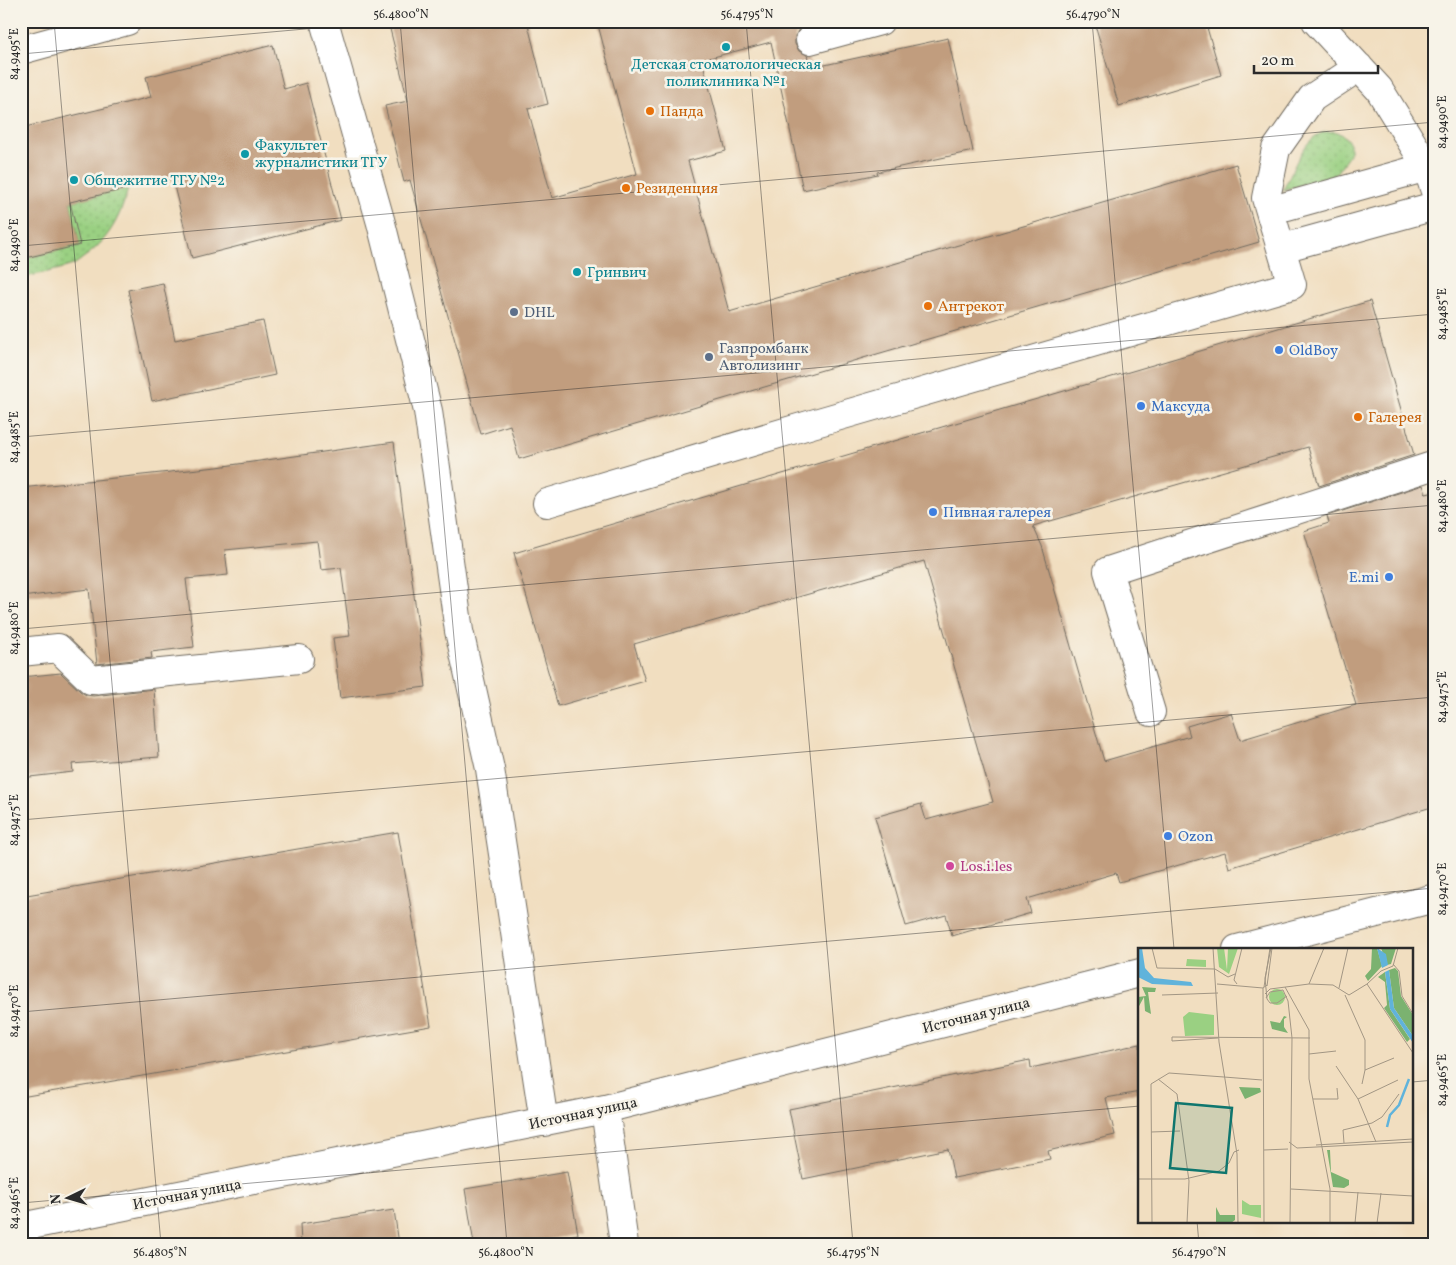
<svg xmlns="http://www.w3.org/2000/svg" width="1456" height="1265" viewBox="0 0 1456 1265" font-family="Vollkorn,serif">
<style>
.green{fill:url(#green-dots);stroke:#627e56}
.building{fill:#c19d7e}
.lines{fill:none;stroke-linecap:round;stroke-linejoin:round}
.minor-casing{stroke:#706a5f;stroke-width:30}
.major-casing{stroke:#706a5f;stroke-width:30}
.minor{stroke:#fff;stroke-width:28}
.major{stroke:#fff;stroke-width:28}
.ticks{fill:none;stroke:#2b2b2b;stroke-width:1;stroke-opacity:0.45}
.culture-dot{fill:#0f9aa8;stroke:#f7f3e8;stroke-width:2}
.food-dot{fill:#e8710a;stroke:#f7f3e8;stroke-width:2}
.service-dot{fill:#5c6f8a;stroke:#f7f3e8;stroke-width:2}
.shop-dot{fill:#3f7fe0;stroke:#f7f3e8;stroke-width:2}
.hotel-dot{fill:#d1479c;stroke:#f7f3e8;stroke-width:2}
.labels{text-anchor:middle;stroke-width:5;stroke-linejoin:round;paint-order:stroke}
.culture-label{font-size:15px;fill:#0d838f;stroke:#f7f3e8;text-anchor:start}
.food-label{font-size:15px;fill:#c56008;stroke:#f7f3e8;text-anchor:start}
.service-label{font-size:15px;fill:#4e5e75;stroke:#f7f3e8;text-anchor:start}
.shop-label{font-size:15px;fill:#366cbe;stroke:#f7f3e8;text-anchor:start}
.hotel-label{font-size:15px;fill:#b23c85;stroke:#f7f3e8;text-anchor:start}
.street-label{font-size:15px;fill:#2b2b2b;stroke:#f7f3e8}
.inset-river{fill:none;stroke:#60b3db;stroke-width:2.5}
.inset-road{fill:none;stroke:#a29684;stroke-width:1}
.view{fill:#0f766e;fill-opacity:0.15;stroke:#0f766e;stroke-width:2.5}
.inset-edge{fill:none;stroke:#2b2b2b;stroke-width:2.5}
.neatline{fill:none;stroke:#2b2b2b;stroke-width:2}
.ticks-label{font-size:12px;text-anchor:middle;fill:#2b2b2b}
</style>
<defs>
<pattern id="green-dots" width="8" height="8" patternUnits="userSpaceOnUse" patternTransform="scale(1.25)"><rect width="8" height="8" fill="#9ad082"/><path d="M2 2h.1M6 6h.1" fill="none" stroke="#85b370" stroke-width="1.8" stroke-linecap="round"/></pattern>
</defs>
<rect width="100%" height="100%" fill="#f7f3e8"/>
<filter id="ink" filterUnits="userSpaceOnUse"><feTurbulence type="fractalNoise" baseFrequency=".02" numOctaves="2"/><feDisplacementMap in="SourceGraphic" scale="10" xChannelSelector="R" yChannelSelector="G"/><feConvolveMatrix kernelMatrix="1 2 1 2 8 2 1 2 1" color-interpolation-filters="sRGB"/></filter>
<filter id="wash" filterUnits="userSpaceOnUse"><feTurbulence type="fractalNoise" baseFrequency=".0096" numOctaves="4" result="noise"/><feDisplacementMap in="SourceGraphic" scale="20" xChannelSelector="R" yChannelSelector="G"/><feGaussianBlur stdDeviation="1.12" result="paint"/><feColorMatrix in="noise" values="0 0 0 0 0 0 0 0 0 0 0 0 0 0 0 0 0 1.4 0 .05"/><feComposite in="paint" operator="in"/></filter>
<g filter="url(#wash)">
<rect width="100%" height="100%" fill="#f1dec0"/>
<path class="green" d="M1334 131 1343 135 1350 143V154L1334 176 1283 190C1292 173 1303 139 1322 133 1326 131 1330 132 1334 131Z
M128 188C121 217 108 241 83 258 79 261 75 265 70 266 55 271 37 274 21 278V259L80 245 70 202Z"/>
<g id="blocks">
<path class="building" d="M421 21H527L548 104 528 109 552 198 637 174 597 21H806V25L799 29 795 36V44L799 51 807 55 811 68 948 38 973 151 877 172 878 174 803 190 771 42 702 60 726 151 688 161 729 312 1236 164 1259 242 519 459 510 425 481 434 410 180 404 182 385 106 408 101 390 29Z
M1094 21H1205L1221 75 1119 106Z
M273 45 284 89 306 83 341 220 192 258 172 178 70 202 80 245 21 259V171L29 169 21 135V128L151 97 146 77Z
M163 283 175 340 263 321 275 375 152 401 128 290Z
M1370 301 1414 455 1319 486 1308 447 1033 526 1042 546 1104 761 1190 736 1187 726 1231 713 1240 740 1356 705 1304 531 1329 523 1327 516 1423 485 1426 494 1435 492V806L1229 868 1225 852 1119 882 1116 873 1027 899 1031 913 952 936 946 915 906 926 875 817 921 804 926 820 993 802 924 561 634 644 645 681 558 706 514 553Z
M394 442 426 687 340 698 333 638 350 636 341 568 321 570 317 541 225 550 228 575 186 579 194 647 151 652 152 658 97 664 89 589 21 597V488L217 467Z
M61 673 80 691 86 695 93 696 154 689 159 757 72 764 73 772 21 778V677Z
M398 832 431 1026 21 1097V896Z
M1140 1044V1092L1106 1098 1115 1135 1048 1151 1050 1159 954 1178 948 1149 803 1179 789 1109 1030 1060 1031 1068Z
M567 1172 578 1234 524 1244H474L465 1189Z
M394 1210 399 1244H301L300 1224Z"/>
</g>
</g>
<g filter="url(#ink)">
<use href="#blocks" fill-opacity="0" stroke="#706a5f" stroke-width="1"/>
<g class="lines">
<defs>
<path id="minor" d="M324 21 381 223 428 411 459 631 490 769 544 1122
M1316 21 1379 89 1427 167 1435 191
M810 40 880 21
M1287 206 1427 167
M1297 244 1435 206
M547 503 812 424 1292 285 1266 198 1276 149 1312 98 1359 67
M21 652 58 648 91 680 299 659
M1151 712 1108 571 1435 465
M1237 949 1435 898
M605 1109 624 1244
M21 1227 605 1109 1140 973"/>
<path id="major" d="M21 50 127 21"/>
</defs>
<use href="#minor" class="minor-casing"/>
<use href="#major" class="major-casing"/>
<use href="#minor" class="minor"/>
<use href="#major" class="major"/>
</g>
</g>
<path class="ticks" d="M54 21 161 1244M400 21 507 1244M746 21 853 1244M1092 21 1174 949M21 54 396 21M21 246 1435 122M21 437 1435 314M21 629 1435 505M21 820 1435 697M21 1012 1435 888M1412 1082 1435 1080M21 1203 1140 1106M1197 1221 1199 1244"/>
<g class="culture-dot">
<circle cx="726" cy="47" r="5"/>
<circle cx="245" cy="154" r="5"/>
<circle cx="74" cy="180" r="5"/>
<circle cx="577" cy="272" r="5"/>
</g>
<g class="food-dot">
<circle cx="650" cy="111" r="5"/>
<circle cx="626" cy="188" r="5"/>
<circle cx="928" cy="306" r="5"/>
<circle cx="1358" cy="417" r="5"/>
</g>
<g class="service-dot">
<circle cx="514" cy="312" r="5"/>
<circle cx="709" cy="357" r="5"/>
</g>
<g class="shop-dot">
<circle cx="1279" cy="350" r="5"/>
<circle cx="1141" cy="406" r="5"/>
<circle cx="933" cy="512" r="5"/>
<circle cx="1389" cy="577" r="5"/>
<circle cx="1168" cy="836" r="5"/>
</g>
<circle class="hotel-dot" cx="950" cy="866" r="5"/>
<g class="labels">
<g class="culture-label">
<text x="726" y="69" text-anchor="middle">Детская стоматологическая<tspan x="726" dy="17">поликлиника №1</tspan></text>
<text x="255" y="150">Факультет<tspan x="255" dy="17">журналистики ТГУ</tspan></text>
<text x="84" y="185">Общежитие ТГУ №2</text>
<text x="587" y="277">Гринвич</text>
</g>
<g class="food-label">
<text x="660" y="116">Панда</text>
<text x="636" y="193">Резиденция</text>
<text x="938" y="311">Антрекот</text>
<text x="1368" y="422">Галерея</text>
</g>
<g class="service-label">
<text x="524" y="317">DHL</text>
<text x="719" y="353">Газпромбанк<tspan x="719" dy="17">Автолизинг</tspan></text>
</g>
<g class="shop-label">
<text x="1289" y="355">OldBoy</text>
<text x="1151" y="411">Максуда</text>
<text x="943" y="517">Пивная галерея</text>
<text x="1379" y="582" text-anchor="end">E.mi</text>
<text x="1178" y="841">Ozon</text>
</g>
<g class="hotel-label">
<text x="960" y="871">Los.i.les</text>
</g>
<g class="street-label">
<text transform="translate(976 1015) rotate(-14)" y="5">Источная улица</text>
<text transform="translate(583 1113) rotate(-12)" y="5">Источная улица</text>
<text transform="translate(187 1194) rotate(-11)" y="5">Источная улица</text>
</g>
</g>
<g transform="translate(1138 948)">
<rect width="275" height="275" fill="#f1dec0"/>
<path d="M79 0H86L89 22 90 0H100L91 26 81 19ZM49 11 68 12V19L48 18ZM131 49a8 8 0 1 1 16 0a8 8 0 1 1-16 0ZM51 64 76 67V87L47 88 45 69ZM104 252 112 257H123V270L104 266Z" fill="#9ad082"/>
<path d="M234 0H239L244 18 230 33 227 28 233 21ZM243 0H258L253 16 249 17ZM257 20 260 23 263 48 275 67V88L256 60 251 22ZM247 24 252 61 272 91 269 94 246 60 249 57 247 34 240 29ZM4 39 18 40 17 44H10L13 66 7 63 6 49 0 60V49L8 48ZM146 68 149 69 146 71V79L150 85 134 81 132 73 142 75ZM101 139 122 140 123 144 107 151ZM189 202H192L193 224 211 232V237L206 240 195 239ZM78 259 82 267H97V272L93 275H78Z" fill="#7bb270"/>
<path d="M0 0H4L7 20 16 30 53 34 55 38 14 36 0 29ZM239 0 248 6 250 17 244 20ZM251 22 256 60 275 88V95L252 61 247 24Z" fill="#60b3db"/>
<path class="inset-river" d="M249 179 252 167 261 157 271 131"/>
<path class="inset-road" d="M14 0 19 20 77 21M75 0 81 94 99 206 100 275M133 0 127 30 129 51 132 55H139L149 48M255 16 261 23 264 48 275 66M77 21 90 29 97 26M79 36 125 40 129 37M99 36 96 32 104 0M171 36 186 0M229 36 243 23 255 18 260 0M129 38 134 0M126 39 132 0M147 39 171 82V131L192 241V275M125 40 126 275M201 40 210 0M127 46 132 41 171 36 195 37 211 47 229 36 275 105M24 47 80 45M207 47 227 92V122L224 136M128 50 132 44 145 42 150 53 154 90 152 275M34 93V89L172 90M34 93 80 90M171 106 198 103M198 118 220 151 238 194M227 122 256 110M86 129 124 132M20 131 39 146 51 233 49 275M175 151H200L199 140M220 151 260 132M13 184 42 183M151 194 159 200 275 194M206 195 205 182 234 175 244 169 261 146M178 197 275 191M126 202 150 201M0 231H47L81 223 91 215 96 204 101 202M153 241 275 248M14 275 13 136 31 125 86 129M217 275 220 244M239 275 243 245"/>
<path class="view" d="M38 155 94 160 88 225 32 220Z"/>
<rect width="275" height="275" class="inset-edge"/>
</g>
<rect width="1456" height="1265" fill="none" stroke="#f7f3e8" stroke-width="55"/>
<g transform="translate(68 1198) rotate(265)" stroke="#f7f3e8" stroke-width="4" paint-order="stroke">
<path d="M0-4L9 19L0 12L-9 19Z" fill="#2b2b2b"/>
<text y="-8" font-size="14" font-weight="bold" text-anchor="middle" fill="#2b2b2b">N</text>
</g>
<path d="M1254 65v8h124v-8" fill="none" stroke="#2b2b2b" stroke-width="2.5"/>
<text x="1261" y="65" font-size="15" fill="#2b2b2b" stroke="#f7f3e8" stroke-width="4" paint-order="stroke">20 m</text>
<rect x="28" y="28" width="1400" height="1210" class="neatline"/>
<g class="ticks-label">
<text x="401" y="18">56.4800°N</text>
<text x="747" y="18">56.4795°N</text>
<text x="1093" y="18">56.4790°N</text>
<text transform="translate(14 54) rotate(-90)" y="4">84.9495°E</text>
<text transform="translate(1442 122) rotate(-90)" y="4">84.9490°E</text>
<text transform="translate(14 245) rotate(-90)" y="4">84.9490°E</text>
<text transform="translate(1442 314) rotate(-90)" y="4">84.9485°E</text>
<text transform="translate(14 437) rotate(-90)" y="4">84.9485°E</text>
<text transform="translate(1442 506) rotate(-90)" y="4">84.9480°E</text>
<text transform="translate(14 628) rotate(-90)" y="4">84.9480°E</text>
<text transform="translate(1442 697) rotate(-90)" y="4">84.9475°E</text>
<text transform="translate(14 820) rotate(-90)" y="4">84.9475°E</text>
<text transform="translate(1442 889) rotate(-90)" y="4">84.9470°E</text>
<text transform="translate(14 1011) rotate(-90)" y="4">84.9470°E</text>
<text transform="translate(1442 1080) rotate(-90)" y="4">84.9465°E</text>
<text transform="translate(14 1203) rotate(-90)" y="4">84.9465°E</text>
<text x="160" y="1256">56.4805°N</text>
<text x="506" y="1256">56.4800°N</text>
<text x="853" y="1256">56.4795°N</text>
<text x="1199" y="1256">56.4790°N</text>
</g>
</svg>
